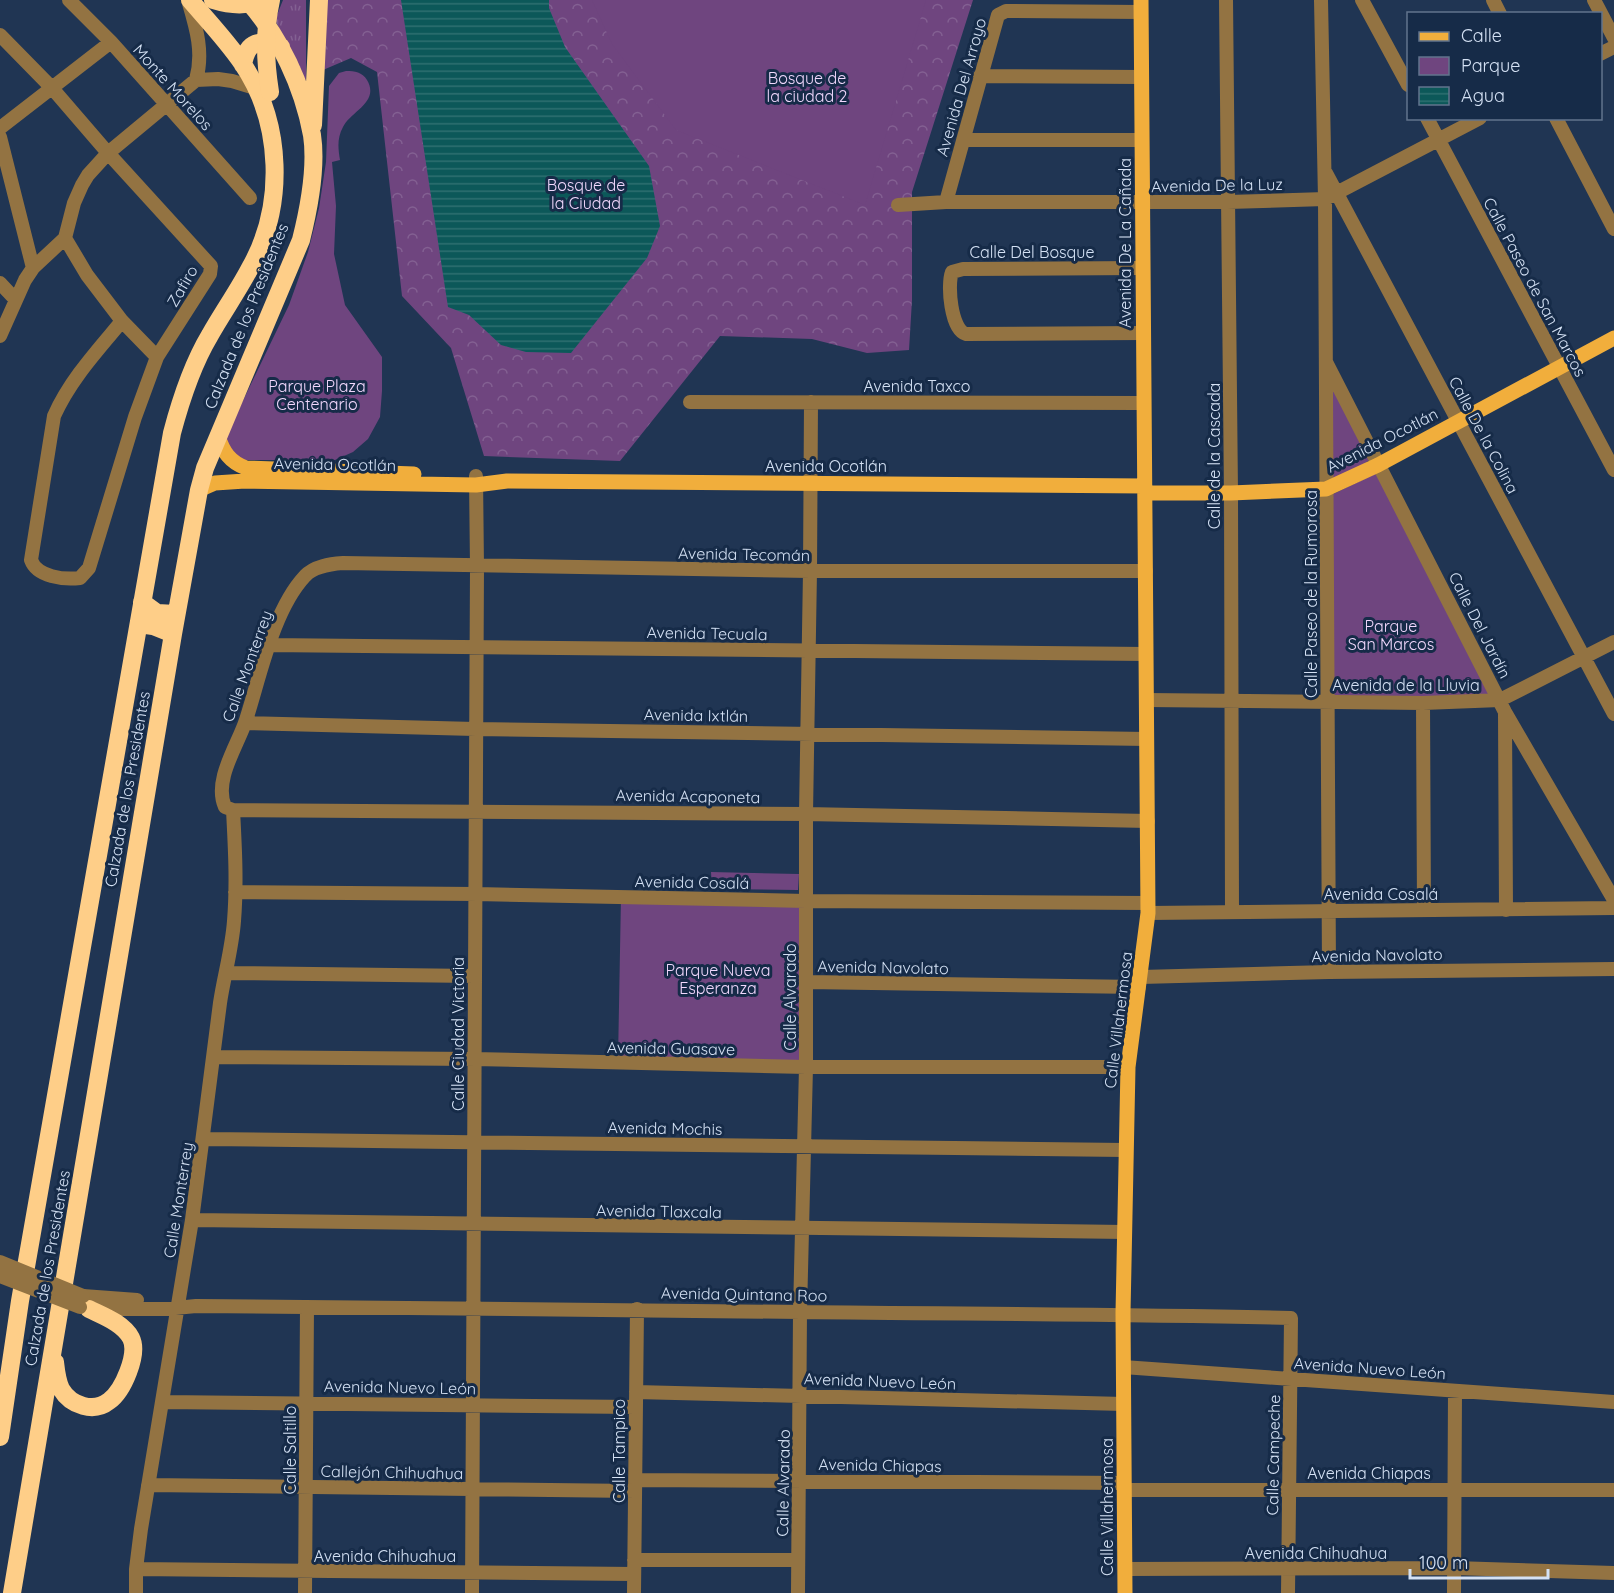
<svg xmlns="http://www.w3.org/2000/svg" width="1614" height="1593" viewBox="0 0 1614 1593" font-family="Quicksand,sans-serif">
<style>
.grass{fill:url(#grass-tufts)}
.forest{fill:url(#forest-crowns)}
.park{fill:#6f457f}
.water{fill:url(#water-rules)}
.lines{fill:none;stroke-linecap:round;stroke-linejoin:round}
.minor{stroke:#937342;stroke-width:14}
.major{stroke:#f1ae3c;stroke-width:15}
.highway{stroke:#fece88;stroke-width:18}
.minor-bridge{stroke:#937342;stroke-width:14}
.highway-bridge{stroke:#fece88;stroke-width:18}
.labels{text-anchor:middle;stroke-width:6;stroke-linejoin:round;paint-order:stroke}
.park-label{font-size:16px;fill:#f2d8fd;stroke:#162b48}
.street-label{font-size:16px;fill:#d4e1f4;stroke:#162b48}
</style>
<defs>
<pattern id="grass-tufts" width="24" height="20" patternUnits="userSpaceOnUse" patternTransform="scale(1.5)"><rect width="24" height="20" fill="#6f457f"/><path d="M3 7l-1-3M5 7V3M7 7l1-3M15 17l-1-3M17 17v-4M19 17l1-3" fill="none" stroke="#836092"/></pattern>
<pattern id="forest-crowns" width="20" height="18" patternUnits="userSpaceOnUse" patternTransform="scale(1.5)"><rect width="20" height="18" fill="#6f457f"/><path d="M2 6a3 3 0 1 1 6 0M12 15a3 3 0 1 1 6 0" fill="none" stroke="#836092"/></pattern>
<pattern id="water-rules" width="6" height="5" patternUnits="userSpaceOnUse" patternTransform="scale(1.5)"><rect width="6" height="5" fill="#0c5859"/><path d="M0 2.5h6" fill="none" stroke="#2e7071"/></pattern>
</defs>
<rect width="100%" height="100%" fill="#203553"/>
<path class="grass" d="M283 0H306V81L275 20Z"/>
<path class="forest" d="M325 0H973L912 192V300L909 350 867 353 812 339 720 336 620 461 484 456 451 348 402 296 377 72 351 58 323 70Z"/>
<path class="park" d="M592 0H926L865 205 676 130 612 44Z
M346 71C355 71 362 72 367 80 380 102 351 111 343 127 337 138 338 148 340 160L332 162 336 206 334 254 345 305 382 357V391L380 417 368 439 353 452 335 460H240L228 450 225 438 289 305 308 252 319 208 326 162 329 86 339 73Z
M1331 383 1371 459 1328 489V515L1329 496 1381 471 1493 695 1424 700 1329 701 1330 972 1329 696 1327 670V473Z
M711 872 799 874 798 890 712 889Z
M621 896 806 897 805 1064 618 1060Z"/>
<path class="water" d="M401 0H549V8L565 47 649 166 660 226 647 258 571 353 526 352 501 345 469 315 448 307Z"/>
<g class="lines">
<path class="minor" d="M69 0 111 42 250 198
M188 0C196 27 204 52 196 80
M1226 0 1231 493 1232 912
M1321 0 1325 199 1329 972
M1362 0 1408 85
M1493 0 1500 14
M1594 0 1614 38
M0 35 52 88 108 153 211 266 210 274 157 357 135 417 89 568 80 578C64 580 37 577 31 560L54 416C70 380 97 351 122 321
M1600 54 1614 47
M980 76 1142 77
M1427 118 1614 470
M1556 118 1614 229
M0 128 111 42
M0 137 33 268
M963 140H1142
M1326 173 1614 714
M946 202 998 15 1006 11 1141 12
M898 205 946 202H1228L1325 199 1480 118
M65 238 87 275 122 321 157 357
M1143 268 963 269 952 272C947 285 951 330 966 334L1143 333
M0 283 15 299
M0 336 25 280 33 268 65 238 74 203 82 185 88 175 108 153 196 80 218 79 232 81 255 88
M1326 362 1505 712 1614 900
M690 402 1144 403
M1146 571H810L343 563C330 564 314 566 305 576 273 610 260 677 246 720 238 745 213 780 225 807L233 810 806 814 1148 821
M268 645 1146 654
M1147 700 1423 703 1500 700 1614 642
M1423 703 1424 910
M1505 714 1506 910
M245 723 475 729 1147 739
M235 892 476 894 806 901 1148 903
M1148 913 1614 908
M227 973 474 976
M1141 977 1329 972 1614 969
M807 982 1139 987
M214 1057 474 1059 806 1067H1128
M204 1139 1125 1150
M192 1220 1125 1232
M83 1296 137 1300
M93 1309H165L196 1306C397 1308 599 1310 801 1312 965 1314 1128 1314 1291 1318L1288 1593
M1123 1367 1614 1402
M636 1392 1124 1404
M163 1402 636 1407
M636 1480 1124 1483
M148 1485 635 1491
M1124 1490H1614
M634 1560H798
M136 1569 634 1574
M1125 1569 1454 1568 1614 1573
M136 1593V1569L141 1529 192 1220 220 1003C224 976 232 949 234 921 237 884 235 847 233 810
M305 1593 307 1307
M472 1593 477 567 476 476
M634 1593 637 1309
M798 1593 800 1312 806 1067V814L810 571 811 402
M1454 1593 1455 1391"/>
<path class="major" d="M218 436C223 452 230 462 246 468L414 474
M199 490 215 483 245 481 476 485 507 481 1145 486
M1145 493H1231L1326 489 1378 465 1614 338
M1125 1593 1123 1313 1128 1067 1148 913 1141 0"/>
<path class="highway" d="M243 65C247 40 260 39 281 47
M313 125 319 0
M142 602 157 613 176 614
M139 624 153 626 173 634
M55 1362C56 1371 57 1381 61 1389 71 1406 94 1413 109 1401 123 1391 139 1354 131 1338 123 1323 103 1316 89 1309
M0 1437 20 1301 172 433C181 399 192 365 210 335 223 312 238 291 250 268 285 206 283 123 242 63 227 41 208 21 190 0
M12 1593 173 634 199 490 205 468 301 240C309 208 317 168 312 135 303 86 280 37 247 0"/>
<path class="minor-bridge" d="M0 1262 83 1296
M0 1276 80 1307"/>
<path class="highway-bridge" d="M213 0C229 5 246 7 261 0
M270 92C265 60 264 32 271 0"/>
</g>
<g class="labels">
<g class="park-label">
<text x="807" y="84">Bosque de<tspan x="807" dy="18">la ciudad 2</tspan></text>
<text x="586" y="191">Bosque de<tspan x="586" dy="18">la Ciudad</tspan></text>
<text x="317" y="392">Parque Plaza<tspan x="317" dy="18">Centenario</tspan></text>
<text x="1391" y="632">Parque<tspan x="1391" dy="18">San Marcos</tspan></text>
<text x="718" y="976">Parque Nueva<tspan x="718" dy="18">Esperanza</tspan></text>
</g>
<g class="street-label">
<text transform="translate(173 87) rotate(48)" y="6">Monte Morelos</text>
<text transform="translate(961 87) rotate(-74)" y="6">Avenida Del Arroyo</text>
<text transform="translate(1217 185) rotate(-1)" y="6">Avenida De la Luz</text>
<text transform="translate(1125 243) rotate(-90)" y="6">Avenida De La Cañada</text>
<text x="1032" y="258">Calle Del Bosque</text>
<text transform="translate(182 286) rotate(-60)" y="6">Zafiro</text>
<text transform="translate(1535 287) rotate(62)" y="6">Calle Paseo de San Marcos</text>
<text transform="translate(246 316) rotate(-68)" y="6">Calzada de los Presidentes</text>
<text x="917" y="392">Avenida Taxco</text>
<text transform="translate(1484 435) rotate(62)" y="6">Calle De la Colina</text>
<text transform="translate(1382 440) rotate(-27)" y="6">Avenida Ocotlán</text>
<text transform="translate(1214 456) rotate(-90)" y="6">Calle de la Cascada</text>
<text transform="translate(335 464) rotate(1)" y="6">Avenida Ocotlán</text>
<text x="826" y="472">Avenida Ocotlán</text>
<text transform="translate(744 554) rotate(1)" y="6">Avenida Tecomán</text>
<text transform="translate(1311 594) rotate(-90)" y="6">Calle Paseo de la Rumorosa</text>
<text transform="translate(1480 625) rotate(63)" y="6">Calle Del Jardín</text>
<text transform="translate(707 633) rotate(1)" y="6">Avenida Tecuala</text>
<text transform="translate(247 666) rotate(-70)" y="6">Calle Monterrey</text>
<text x="1406" y="691">Avenida de la Lluvia</text>
<text transform="translate(696 715) rotate(1)" y="6">Avenida Ixtlán</text>
<text transform="translate(127 789) rotate(-80)" y="6">Calzada de los Presidentes</text>
<text transform="translate(688 796) rotate(1)" y="6">Avenida Acaponeta</text>
<text transform="translate(692 882) rotate(1)" y="6">Avenida Cosalá</text>
<text x="1381" y="900">Avenida Cosalá</text>
<text transform="translate(1377 955) rotate(-1)" y="6">Avenida Navolato</text>
<text transform="translate(883 967) rotate(1)" y="6">Avenida Navolato</text>
<text transform="translate(790 997) rotate(-90)" y="6">Calle Alvarado</text>
<text transform="translate(1118 1020) rotate(-83)" y="6">Calle Villahermosa</text>
<text transform="translate(458 1034) rotate(-90)" y="6">Calle Ciudad Victoria</text>
<text transform="translate(671 1048) rotate(1)" y="6">Avenida Guasave</text>
<text transform="translate(665 1128) rotate(1)" y="6">Avenida Mochis</text>
<text transform="translate(178 1200) rotate(-81)" y="6">Calle Monterrey</text>
<text transform="translate(659 1211) rotate(1)" y="6">Avenida Tlaxcala</text>
<text transform="translate(47 1268) rotate(-80)" y="6">Calzada de los Presidentes</text>
<text transform="translate(744 1294) rotate(1)" y="6">Avenida Quintana Roo</text>
<text transform="translate(1370 1368) rotate(4)" y="6">Avenida Nuevo León</text>
<text transform="translate(880 1381) rotate(2)" y="6">Avenida Nuevo León</text>
<text transform="translate(400 1387) rotate(1)" y="6">Avenida Nuevo León</text>
<text transform="translate(290 1450) rotate(-90)" y="6">Calle Saltillo</text>
<text transform="translate(619 1451) rotate(-90)" y="6">Calle Tampico</text>
<text transform="translate(1273 1455) rotate(-89)" y="6">Calle Campeche</text>
<text transform="translate(880 1465) rotate(1)" y="6">Avenida Chiapas</text>
<text transform="translate(392 1472) rotate(1)" y="6">Callejón Chihuahua</text>
<text x="1369" y="1479">Avenida Chiapas</text>
<text transform="translate(783 1483) rotate(-89)" y="6">Calle Alvarado</text>
<text transform="translate(1107 1507) rotate(-90)" y="6">Calle Villahermosa</text>
<text x="1316" y="1559">Avenida Chihuahua</text>
<text x="385" y="1562">Avenida Chihuahua</text>
</g>
</g>
<rect x="1407" y="12" width="195" height="108" fill="#162b48" stroke="#62748d" stroke-width="1.5"/>
<rect x="1419" y="32" width="30" height="9" fill="#f1ae3c" stroke="#62748d" stroke-width="1.5"/>
<text x="1461" y="42" font-size="18" fill="#d4e1f4">Calle</text>
<rect x="1419" y="57" width="30" height="18" fill="#6f457f" stroke="#62748d" stroke-width="1.5"/>
<text x="1461" y="72" font-size="18" fill="#d4e1f4">Parque</text>
<rect x="1419" y="87" width="30" height="18" fill="url(#water-rules)" stroke="#62748d" stroke-width="1.5"/>
<text x="1461" y="102" font-size="18" fill="#d4e1f4">Agua</text>
<path d="M1410 1569v9h138v-9" fill="none" stroke="#d4e1f4" stroke-width="3"/>
<text x="1419" y="1569" font-size="18" fill="#d4e1f4" stroke="#162b48" stroke-width="4.5" paint-order="stroke">100 m</text>
</svg>
